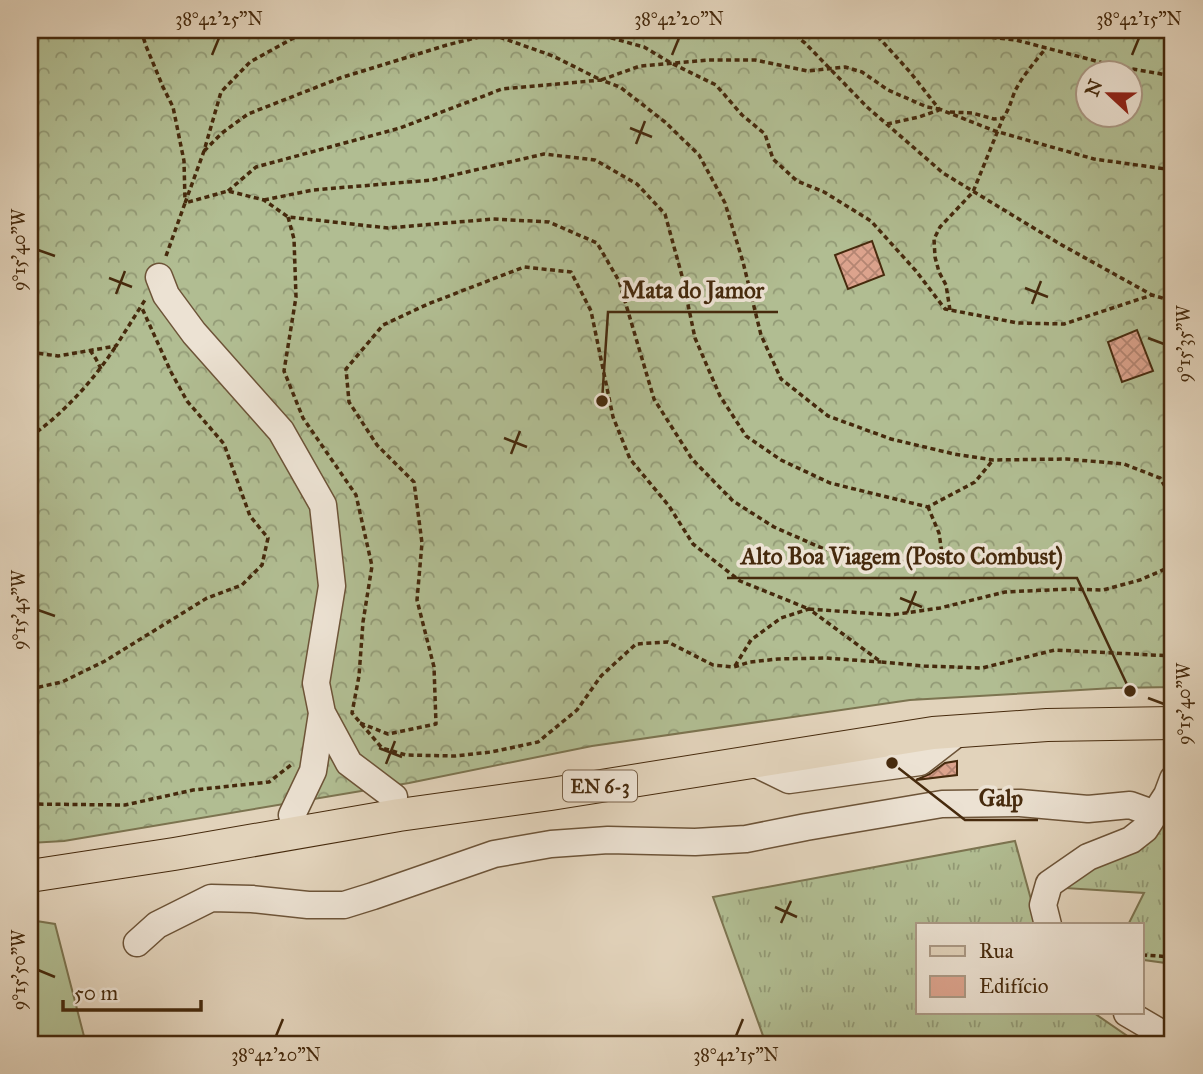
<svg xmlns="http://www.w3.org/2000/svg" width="1203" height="1074" viewBox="0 0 1203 1074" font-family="'IM FELL Great Primer',serif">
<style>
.grass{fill:url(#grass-tufts);stroke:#7c7450;stroke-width:2}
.forest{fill:url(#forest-crowns);stroke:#7c7450;stroke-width:2;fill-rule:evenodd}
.pitch{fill:#b1bd92;stroke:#7c7450;stroke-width:2}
.building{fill:url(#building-cross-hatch);stroke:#462a0d;stroke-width:2}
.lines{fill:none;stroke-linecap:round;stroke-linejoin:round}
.minor-casing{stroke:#6d5438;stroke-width:29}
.major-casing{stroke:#462a0d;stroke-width:34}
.path{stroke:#462a0d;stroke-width:3.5;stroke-dasharray:5 3.5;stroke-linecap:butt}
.minor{stroke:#ece2d3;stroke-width:26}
.major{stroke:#e2d3bb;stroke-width:32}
.ticks{fill:none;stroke:#462a0d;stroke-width:2.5}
.labels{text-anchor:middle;stroke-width:7;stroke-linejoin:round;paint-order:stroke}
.shield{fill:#ece2d3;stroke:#786148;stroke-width:2}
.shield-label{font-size:19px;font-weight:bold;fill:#462a0d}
.leader{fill:none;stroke:#462a0d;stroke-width:2.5}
.callout-dot{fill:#462a0d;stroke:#ece2d3;stroke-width:2.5}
.callout-label{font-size:23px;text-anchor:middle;font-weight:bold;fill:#462a0d;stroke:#ece2d3;stroke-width:7;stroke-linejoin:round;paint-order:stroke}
.neatline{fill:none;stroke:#462a0d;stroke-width:2.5}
.ticks-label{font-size:18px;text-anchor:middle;fill:#462a0d}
</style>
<defs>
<pattern id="grass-tufts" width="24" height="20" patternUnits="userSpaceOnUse" patternTransform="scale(1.75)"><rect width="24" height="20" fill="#b1bd92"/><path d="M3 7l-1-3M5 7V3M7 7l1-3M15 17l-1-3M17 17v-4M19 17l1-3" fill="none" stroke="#929a76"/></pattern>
<pattern id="forest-crowns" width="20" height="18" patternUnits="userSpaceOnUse" patternTransform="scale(1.75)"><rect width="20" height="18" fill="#b1bd92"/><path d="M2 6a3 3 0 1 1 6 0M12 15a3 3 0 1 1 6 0" fill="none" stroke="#929a76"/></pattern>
<pattern id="building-cross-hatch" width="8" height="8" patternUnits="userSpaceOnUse" patternTransform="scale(1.75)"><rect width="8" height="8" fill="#dca38d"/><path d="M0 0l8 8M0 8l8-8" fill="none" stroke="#b48572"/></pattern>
</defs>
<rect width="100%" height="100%" fill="#e2d3bb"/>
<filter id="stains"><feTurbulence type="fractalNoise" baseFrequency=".00286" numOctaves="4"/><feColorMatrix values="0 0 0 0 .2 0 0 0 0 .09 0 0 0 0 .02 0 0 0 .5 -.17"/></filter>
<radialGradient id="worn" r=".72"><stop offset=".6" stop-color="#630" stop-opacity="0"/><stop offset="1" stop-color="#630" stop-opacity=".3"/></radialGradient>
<path class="grass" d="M1173 802V964L1144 960 1142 958V925H1128L1144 893 1064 888 1094 861 1157 835Z
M1015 841 1038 925H918V1013H1094L1139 1044H766L713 897Z"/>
<path class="forest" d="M30 30H1173V687L1114 688 910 700 592 746 409 783 64 841 30 843ZM1088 74H1130V116H1088Z"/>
<path class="pitch" d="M30 920 55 924 86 1044H30Z"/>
<path class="building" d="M872 241 884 275 848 289 835 255Z
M1137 330 1153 371 1122 382 1108 342Z
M957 761V775L916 780 930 774 945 763Z"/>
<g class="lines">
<defs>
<path id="minor" d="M159 277 166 295 194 333 281 431 323 505 332 586 316 683 322 713
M752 762 789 780 920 762 960 731
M292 815 313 771 322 713 349 763 394 797
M1048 925 1043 905 1049 884 1088 857 1131 840 1145 829 1167 795 1173 779
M137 943 157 925 211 898 252 899 308 905H344L373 896 494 854 551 844 608 840 695 842 746 839 806 827 942 804 1020 803 1088 809 1130 805 1155 814
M1127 1013 1173 1040"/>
<path id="major" d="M30 876 174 854 399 815 551 794 933 733 1047 725 1173 723"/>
</defs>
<use href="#minor" class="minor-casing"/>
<use href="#major" class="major-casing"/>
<path class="path" d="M141 30 146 46 163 87 173 107 184 161 185 201
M484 30 491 34
M596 30 604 36 644 47 671 63 716 85 742 115 765 134 773 159 797 181 824 192 871 221 916 271 945 309 1018 323 1064 324 1152 295 1173 301
M788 30 805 43 867 107 943 173 1060 244 1152 295
M872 30 910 72 939 109 995 131 1094 159 1173 170
M924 30 1016 40 1115 66 1173 76
M991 30 1001 37
M950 112 972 113 994 119 1003 118C1009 110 1011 101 1015 91 1023 75 1035 62 1046 48
M887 124 919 117 939 110
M204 151 222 133 248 114 340 78 447 45 491 34 553 56 601 80 640 66 709 60H755L808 71 845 67 862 72 888 90 927 107 939 109
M228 191 256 167 400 128 502 89 601 80 620 87 665 122 699 155 725 203 743 262 761 335 781 379 828 416 891 439 954 454 993 460 1066 459 1124 464 1160 478 1173 500
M264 200 313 190 432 180 544 154 595 160 637 184 665 214 682 276 695 338 720 396 746 436 781 460 830 483 928 507 975 482 993 460
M185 203 204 151 221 92 250 62 308 30
M288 217 294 239 296 297 284 371 303 418 356 495 372 566 363 622 359 676 352 713 382 748 406 755 455 756 491 752 538 742 577 710 601 676 636 644 668 642 713 665 734 667 750 662 778 659 826 658 881 662
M166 256 185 203 228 191 264 200 288 217 388 228 493 219 549 222 597 243 619 281 654 399 692 459 733 501 774 527 824 549 925 565 943 560 939 533 928 507
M950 310 946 285 939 272 935 257 934 239 940 227 973 192 1003 118
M90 350 96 359 101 369
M30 352 58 356 116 346 145 300
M30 437C64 413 93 381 116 346
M735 666 751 640 781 618 809 609 881 662 924 666 982 668 1055 650 1173 656
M30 689 62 682 105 661 207 598 242 585 262 565 268 538 250 516 224 444 187 401 171 372 141 306
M360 723 388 734 436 724 434 667 417 600 422 543 414 482 377 445 349 402 346 369 383 325 428 304 524 267 571 272 591 311 613 417 630 459 669 506 693 544 740 581 809 609 891 615 940 608 1005 592 1070 589 1103 590 1140 580 1172 566 1173 562
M30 804 125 805 193 790 269 782 291 765
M1142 955 1173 957"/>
<use href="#minor" class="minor"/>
<use href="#major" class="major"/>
</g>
<path class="ticks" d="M212 55 219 38M672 55 679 38M1132 55 1139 38M630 128 652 137M636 144 645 121M38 250 55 256M109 278 132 287M1025 288 1048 297M116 294 125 271M1032 304 1041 281M1148 338 1164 344M504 438 527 447M511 454 520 431M900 598 922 607M38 610 55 616M907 613 916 591M1148 698 1164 704M379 748 402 757M386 764 395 741M775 907 797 917M781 923 791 901M38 970 55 977M276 1036 283 1019M736 1036 743 1019"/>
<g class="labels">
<rect class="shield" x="563" y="770.5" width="74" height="31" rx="5"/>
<g class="shield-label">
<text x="600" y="793">EN 6-3</text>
</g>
</g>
<path class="leader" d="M602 401L608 312H778M1130 691L1077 578H727M892 763L965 820H1038"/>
<g class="callout-dot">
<circle cx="602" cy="401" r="7"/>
<circle cx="1130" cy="691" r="7"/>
<circle cx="892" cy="763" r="7"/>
</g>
<g class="callout-label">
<text x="693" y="298">Mata do Jamor</text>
<text x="902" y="564">Alto Boa Viagem (Posto Combust)</text>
<text x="1001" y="806">Galp</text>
</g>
<rect width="1203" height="1074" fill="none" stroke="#e2d3bb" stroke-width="77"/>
<rect x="916" y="923" width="228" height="91" fill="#ece2d3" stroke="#aa9884" stroke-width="2"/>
<rect x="930" y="946" width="35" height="10" fill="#e2d3bb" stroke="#aa9884" stroke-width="2"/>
<text x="979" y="958" font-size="21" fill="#462a0d">Rua</text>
<rect x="930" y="976" width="35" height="21" fill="#dca38d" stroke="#aa9884" stroke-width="2"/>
<text x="979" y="993" font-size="21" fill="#462a0d">Edifício</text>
<g transform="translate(1109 94) rotate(292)"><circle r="33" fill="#ece2d3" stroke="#aa9884" stroke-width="2"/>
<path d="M0-5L12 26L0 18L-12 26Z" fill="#8f2418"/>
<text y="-10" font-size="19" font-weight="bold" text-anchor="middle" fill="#462a0d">N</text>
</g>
<path d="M63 1000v10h138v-10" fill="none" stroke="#462a0d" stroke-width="3.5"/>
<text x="74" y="1000" font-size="21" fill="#462a0d" stroke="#ece2d3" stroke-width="5" paint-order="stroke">50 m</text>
<rect x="38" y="38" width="1126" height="998" class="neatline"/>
<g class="ticks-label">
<text x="219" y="25">38°42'25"N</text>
<text x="679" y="25">38°42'20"N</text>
<text x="1139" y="25">38°42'15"N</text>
<text transform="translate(19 250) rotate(-90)" y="6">9°15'40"W</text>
<text transform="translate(1184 344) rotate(-90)" y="6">9°15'35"W</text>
<text transform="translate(19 610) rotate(-90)" y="6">9°15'45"W</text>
<text transform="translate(1184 704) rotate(-90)" y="6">9°15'40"W</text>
<text transform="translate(19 970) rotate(-90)" y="6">9°15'50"W</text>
<text x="276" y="1061">38°42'20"N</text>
<text x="736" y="1061">38°42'15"N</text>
</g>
<rect width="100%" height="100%" filter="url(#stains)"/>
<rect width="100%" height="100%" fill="url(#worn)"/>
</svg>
